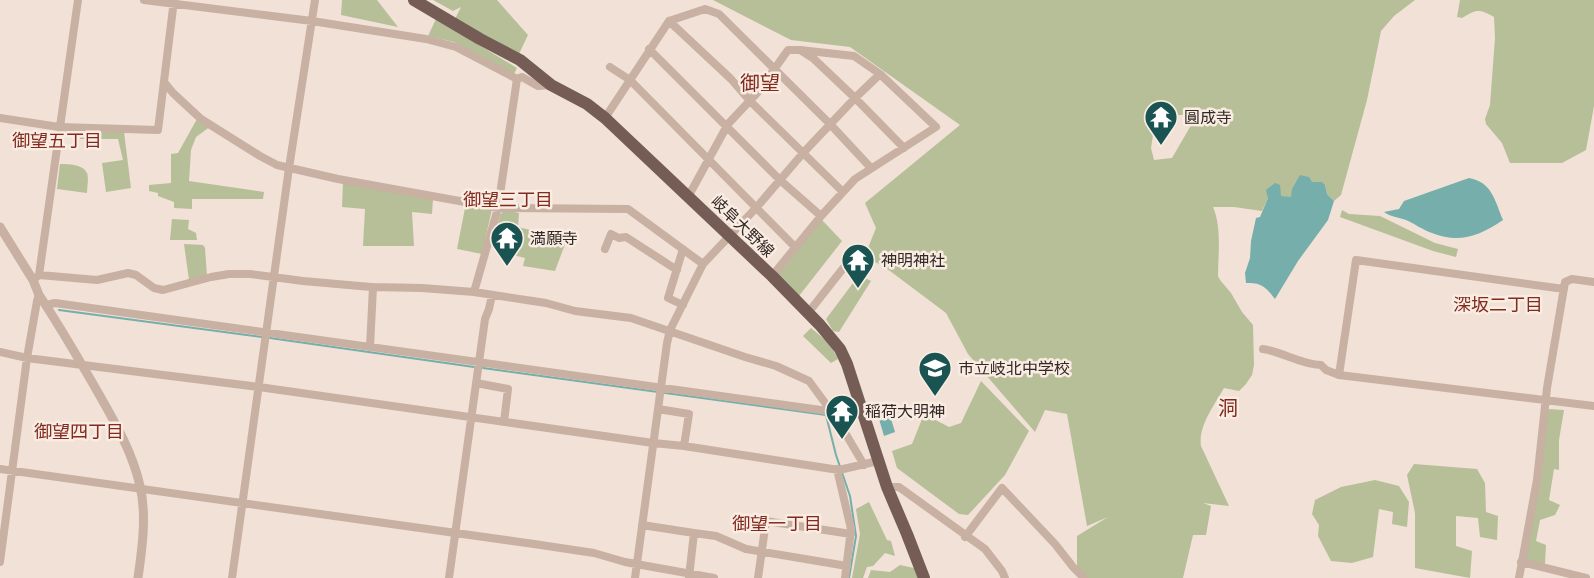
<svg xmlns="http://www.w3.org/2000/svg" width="1594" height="578" viewBox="0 0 1594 578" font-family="'Work Sans','Noto Sans JP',sans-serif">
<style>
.green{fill:#b6bf97;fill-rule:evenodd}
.water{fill:#75aeaa}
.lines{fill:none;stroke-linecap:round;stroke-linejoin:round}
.stream{stroke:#75aeaa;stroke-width:2}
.minor{stroke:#c8b0a2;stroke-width:8}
.tertiary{stroke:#c8b0a2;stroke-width:9}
.primary{stroke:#755d55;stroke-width:12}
.labels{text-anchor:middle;stroke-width:5;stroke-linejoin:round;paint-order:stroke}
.poi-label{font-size:16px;fill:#332825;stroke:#f9ece2;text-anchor:start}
.street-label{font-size:16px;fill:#332825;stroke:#f9ece2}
.neighbourhood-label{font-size:18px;fill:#822a1e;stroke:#f9ece2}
.quarter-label{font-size:20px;fill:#822a1e;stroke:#f9ece2}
</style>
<rect width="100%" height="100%" fill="#f1e1d6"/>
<path class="green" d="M342 0H377L398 27 341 15Z
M433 0H497L528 35 518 56 454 21 461 7 453 11Z
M713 0H1415L1394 16 1381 31 1367 100 1341 195 1334 201 1327 194 1325 185 1291 198 1281 196 1268 198 1262 211 1234 207H1213C1222 228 1218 254 1218 276L1220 280 1231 293 1242 312 1253 325 1254 365 1252 375 1246 384 1239 391 1224 388C1215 404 1198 426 1201 446L1229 506 1203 503 1211 506 1206 535H1193L1183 578H1086L1077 570V536L1108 517 1087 526 1067 414 1045 410 1035 432 968 354 946 313 882 265 864 258 876 228 865 203 960 125 850 47 791 40ZM1156 115H1197L1172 158 1154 160 1151 148Z
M1460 0H1594V106L1586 150 1562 163H1510L1502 143 1486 124 1485 119 1490 105 1495 38 1494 17C1478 8 1476 10 1462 18L1457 17Z
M436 19 517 68 514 74 454 42 428 36Z
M197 119 211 126 196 137 191 150 189 181 264 192 263 199H192V209L174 208V202L158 196V193L149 191V185L171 183V154L178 153Z
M65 130 102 132H124L131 188 106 192 102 163 123 160 118 139H80V136L65 135Z
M60 164C67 164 83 164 87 173 89 178 87 187 87 193L57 189Z
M343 181 433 199 432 214 412 212 414 246H363L365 209 342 207Z
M466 203 492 209 482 254 457 249Z
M504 210 519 213 518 227 567 239 555 271 523 266 525 258 513 255 514 252 492 248 500 215Z
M1342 210 1349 214 1380 216 1435 243 1458 249 1456 257 1433 251 1340 217Z
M172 219 189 220 188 229 196 233 197 240H170Z
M822 220 842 241 799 296 776 274Z
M184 244 203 245 205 248 207 276 189 280Z
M859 275 871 281 839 332 833 331 826 319Z
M811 328 830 344 838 359 831 363 803 336Z
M981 381 1029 431 1005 475 968 515 959 514 897 468 892 451 912 444 924 414 949 427 961 423Z
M1548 409 1564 410 1559 440V470L1554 469 1549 500 1560 505 1555 515 1540 520 1536 541 1546 545 1545 564 1525 561Z
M1414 464 1477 469 1485 483 1486 512 1498 516 1497 540 1480 537 1478 518 1456 516V546L1472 551 1470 578 1415 568V513L1407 475Z
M1375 480 1399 486 1409 502 1407 527 1392 524 1393 512 1379 509 1373 557 1352 563 1331 561 1318 536 1319 525 1312 514 1315 500 1341 487Z
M869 502 887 540 891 541 895 556 885 553 873 566 867 567 863 578H852L860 534 856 509Z
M900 565 914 568 918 578H868L871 570 890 572Z"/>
<path class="water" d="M1300 175 1309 177 1312 182H1322L1325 185 1327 194 1334 201 1328 220 1298 261 1275 299C1266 287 1261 282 1246 283L1245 273 1250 258 1251 241 1256 218 1260 217 1268 198 1266 190 1275 183 1280 185 1281 196 1291 197 1292 189Z
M1469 178C1492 182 1495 201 1503 220 1479 236 1459 244 1432 233 1423 230 1415 224 1406 220 1398 217 1391 217 1384 212L1399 209 1404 201Z
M888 409 895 432 884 436 877 412Z"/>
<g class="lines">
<path class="stream" d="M59 310 262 337
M270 338 474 367
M483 368 826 415 836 455 850 496 856 536 849 578"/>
<path class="minor" d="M144 0 312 21 426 39 456 47 517 79
M669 21 705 9 719 14 830 124 871 168
M649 49 780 180 821 216
M610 67 630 80 795 247
M164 82 173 93 201 119 260 156 277 165 338 179 498 208 628 209 703 264
M0 118 59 127 158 130 174 0
M605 118 669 21 731 79 750 101 843 192
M688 197 728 124 758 92 788 50H800L814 59 855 98 904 148
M605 249 611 234 619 238 626 237 677 270
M683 249 668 298 683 305
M39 275 78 0
M772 276 821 216 855 179 936 127 880 74 854 56 800 50
M33 280 39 275 97 280 128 273 136 275 154 288 163 290 211 277 229 274H250L303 281 371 287 422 288 474 292 546 303 575 311 631 318 745 357 776 366 809 381 837 419 864 465
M474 292 498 208 517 79 522 77 538 86 551 85
M46 305 55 303 828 411 831 410
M808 313 852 257
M370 347 373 287
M1263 349C1283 352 1300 364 1321 365L1326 370 1339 375 1594 406
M0 352 27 358 259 387 653 443 684 446 839 470 878 461
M1339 375 1356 260 1564 289
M476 383 508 389 504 422
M658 409 689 414 684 446
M0 469 534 544 594 553 625 562 714 578
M837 469 851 529 845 578
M887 487H899L985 549 1002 571 1005 578
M642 525 694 533
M965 537 1002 488 1055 544 1073 567 1084 578
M0 562 27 358 37 301 39 295
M1521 562 1586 578
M689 577 694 533 716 536 746 549 847 566
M232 578 289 168 315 0
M449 578 485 319 489 309 492 295
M635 578 667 343 670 330 703 264 756 208 804 152 855 98 880 74
M758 578 766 521 851 534
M1519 578 1537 480 1547 388 1565 282 1572 279 1594 282"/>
<path class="tertiary" d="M0 227 33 280 39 295C58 323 75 353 92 382 110 414 132 449 140 486 147 515 142 549 138 578"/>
<path class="primary" d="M414 0 480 39 520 60 551 85 587 104 605 118 772 276 820 325 840 349 847 364 887 487 907 534 924 578"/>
</g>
<defs>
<symbol id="temple-pin" viewBox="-11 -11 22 30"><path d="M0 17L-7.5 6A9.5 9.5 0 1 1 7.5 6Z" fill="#1a5452" stroke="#f9ece2"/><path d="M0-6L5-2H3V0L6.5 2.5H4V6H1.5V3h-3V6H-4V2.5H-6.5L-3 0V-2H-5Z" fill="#fff"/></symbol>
<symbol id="school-pin" viewBox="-11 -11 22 30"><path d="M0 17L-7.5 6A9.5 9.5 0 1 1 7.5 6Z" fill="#1a5452" stroke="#f9ece2"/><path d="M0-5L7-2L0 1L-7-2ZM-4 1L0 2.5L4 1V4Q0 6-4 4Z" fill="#fff"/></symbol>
</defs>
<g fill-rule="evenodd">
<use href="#temple-pin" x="1142" y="98" width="38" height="52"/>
<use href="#temple-pin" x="488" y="219" width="38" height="52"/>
<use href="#temple-pin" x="839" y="241" width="38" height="52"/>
<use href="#school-pin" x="916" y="349" width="38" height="52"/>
<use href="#temple-pin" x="823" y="392" width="38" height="52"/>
</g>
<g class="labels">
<g class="poi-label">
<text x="1184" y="123">圓成寺</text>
<text x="530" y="244">満願寺</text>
<text x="881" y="266">神明神社</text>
<text x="958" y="374">市立岐北中学校</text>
<text x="865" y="417">稲荷大明神</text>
</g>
<g class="street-label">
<text transform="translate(743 226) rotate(44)" y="6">岐阜大野線</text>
</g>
<g class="neighbourhood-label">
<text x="57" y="147">御望五丁目</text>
<text x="508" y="206">御望三丁目</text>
<text x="1498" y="311">深坂二丁目</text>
<text x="79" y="438">御望四丁目</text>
<text x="777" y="530">御望一丁目</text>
</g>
<g class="quarter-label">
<text x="760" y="90">御望</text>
<text x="1228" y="415">洞</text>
</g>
</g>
</svg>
